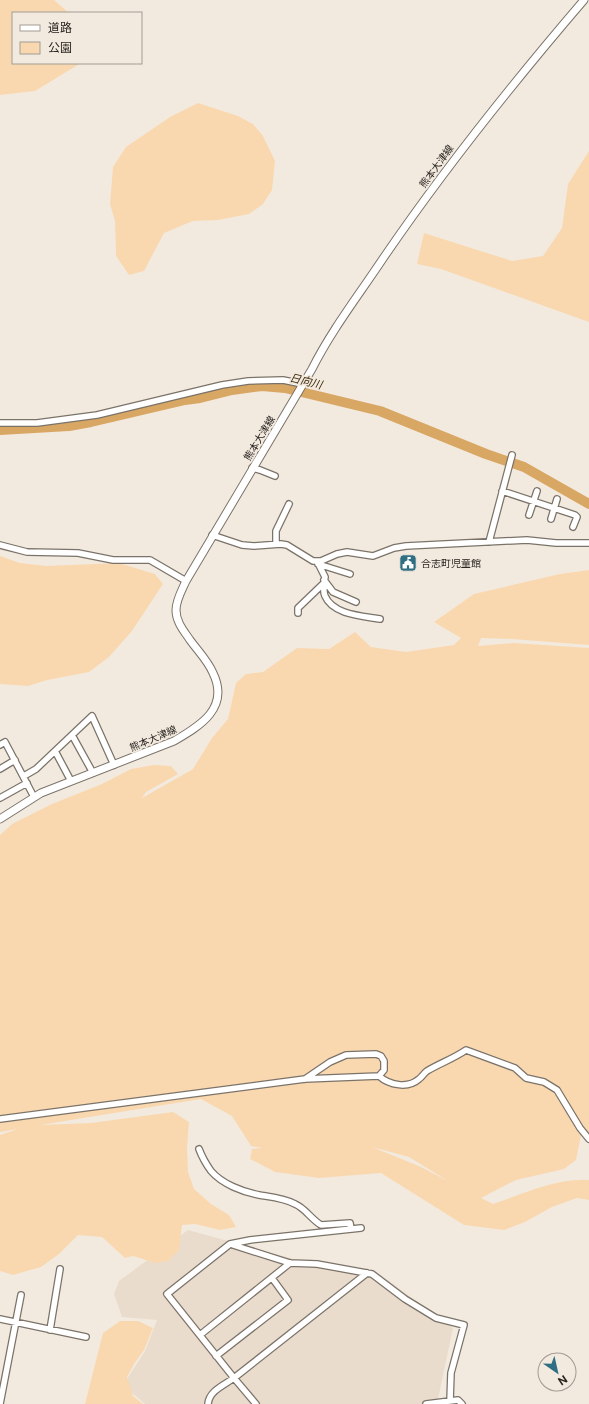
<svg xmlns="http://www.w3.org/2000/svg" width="589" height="1404" viewBox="0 0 589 1404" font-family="'Public Sans','Noto Sans JP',sans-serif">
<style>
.built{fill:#eadccc}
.green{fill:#f9d8b0;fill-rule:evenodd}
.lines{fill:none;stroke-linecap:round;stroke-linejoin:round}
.river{stroke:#d9a764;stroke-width:10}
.minor-casing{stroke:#7b7369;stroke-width:8}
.major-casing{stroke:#7b7369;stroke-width:9}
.minor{stroke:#fff;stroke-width:5.5}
.major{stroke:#fff;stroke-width:7}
.labels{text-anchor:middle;stroke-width:3.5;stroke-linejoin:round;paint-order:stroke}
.street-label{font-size:10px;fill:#282521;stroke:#f3eadf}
.poi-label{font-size:10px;fill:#282521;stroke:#f3eadf;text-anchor:start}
.water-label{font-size:11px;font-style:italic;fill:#3c2809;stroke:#f3eadf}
</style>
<rect width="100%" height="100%" fill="#f3eadf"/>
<path class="built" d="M188 1230 319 1266 374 1270 453 1328 437 1404H145L123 1385 145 1351 157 1320 122 1317 114 1294 119 1281Z"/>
<path class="green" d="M0 0H54L69 13H13V63H81L35 91 0 95Z
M198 103 238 116 253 124 263 136 275 161 272 190 263 204 249 214 218 220 193 221 164 233 144 271 129 275 116 256 115 221 110 204 113 167 126 147 170 117Z
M589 151V322L441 269 417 264 424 233 512 261 543 256 562 228 568 184Z
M0 556 20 563 46 566 119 563 155 574 163 584 132 631 109 657 89 672 47 680 28 686 0 684Z
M589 570V645L512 639 481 638 478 646 514 643 589 648V1135H581L576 1160 564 1169 516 1180 481 1198 493 1204C524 1194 555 1178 589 1180V1200L577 1198 552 1207 525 1222 504 1230 464 1225 381 1173 319 1178 275 1172 250 1159 252 1149 262 1148 251 1146 232 1116 201 1099 40 1125 91 1123 173 1112 189 1122 187 1148 188 1172 194 1189 211 1204 229 1215 236 1227 220 1230 195 1224 182 1225 179 1250 168 1261 155 1263 133 1256 125 1258 102 1237 78 1235 59 1254 41 1267 13 1275 0 1271V1135L18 1129 0 1132V835L12 824 52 804 102 784 131 769 154 765 171 766 178 774 146 792 142 798 193 769 212 738 228 719 236 683 246 674 263 672 297 648 329 649 355 632 371 647 406 652 454 645 461 638 434 622 474 594 560 574ZM372 1147 409 1157 448 1181 419 1166Z
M120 1321H138L153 1328 144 1350 134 1364 127 1377 133 1396 143 1404H85L103 1333Z"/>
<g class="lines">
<path class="river" d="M0 430 69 426 91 422 185 400 200 398 232 390 262 386 285 388 380 411 486 454 524 467 589 504"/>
<defs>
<path id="minor" d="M0 423H37L97 415 222 385 248 381 283 380 303 384
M252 468 260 470 275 476
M502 491 575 515 577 517 573 527
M529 515 537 491
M551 519 557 499
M212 535 242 545 254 546 281 544 287 545 313 561H321L337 554 347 552 373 556 394 548 406 546 527 540 556 543H589
M489 542 512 455
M276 544V531L289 504
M0 545 27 552 78 553 113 560H150L186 581
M318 564 350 574
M324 580 333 592 356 602
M324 583C324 588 323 592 325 596 333 615 363 616 380 619
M298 613V608L324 583 325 577 319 565
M72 735 93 773
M0 745 5 742 34 797
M55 751 71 781
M0 769 15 760
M24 776 36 769 92 716 114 765
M0 798 27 783
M305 1079 330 1062 346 1055 376 1054 381 1056 384 1061V1070L379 1076
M0 1119 305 1079 379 1076C389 1085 408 1089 419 1079 422 1077 424 1073 427 1071 440 1063 453 1059 466 1050L515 1068 526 1078 544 1082 557 1090 580 1128 589 1139
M199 1149C202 1157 206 1164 211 1171 222 1184 243 1192 259 1195 271 1197 284 1198 295 1204 305 1208 311 1219 321 1225L350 1223 351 1229
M233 1245 290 1263 317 1264 372 1274 405 1299 436 1318 464 1325 451 1373 450 1401
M0 1319 86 1337
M50 1330 60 1269
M200 1335 290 1263
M216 1356 288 1300 272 1278
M0 1404 21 1295
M208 1404C209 1391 224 1385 234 1378L367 1273
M256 1404 234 1378 167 1294 230 1244 250 1240 361 1228
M426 1404 458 1400 462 1404"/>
<path id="major" d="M0 819 41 793 174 741C200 726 230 708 213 673 208 661 198 651 190 640 184 631 176 622 176 610 176 600 182 590 186 581L312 369C331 331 358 296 382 260 444 169 512 84 584 0"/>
</defs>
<use href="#minor" class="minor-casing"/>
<use href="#major" class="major-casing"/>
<use href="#minor" class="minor"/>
<use href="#major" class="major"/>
</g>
<defs>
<symbol id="civic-square" viewBox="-11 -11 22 22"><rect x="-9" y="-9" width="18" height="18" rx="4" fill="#2f6e83" stroke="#f3eadf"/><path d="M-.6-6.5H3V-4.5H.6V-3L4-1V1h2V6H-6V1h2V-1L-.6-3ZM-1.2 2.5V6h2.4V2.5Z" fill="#fff"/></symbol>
</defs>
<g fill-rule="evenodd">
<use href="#civic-square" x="398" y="553" width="20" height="20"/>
</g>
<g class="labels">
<g class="street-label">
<text transform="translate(436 166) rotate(-54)" y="4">熊本大津線</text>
<text transform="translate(259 438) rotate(-59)" y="4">熊本大津線</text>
<text transform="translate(153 738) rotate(-23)" y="4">熊本大津線</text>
</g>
<g class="poi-label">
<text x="421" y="567">合志町児童館</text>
</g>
<g class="water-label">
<text transform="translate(306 381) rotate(14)" y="4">日向川</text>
</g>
</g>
<rect x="12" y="12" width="130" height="52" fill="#f3eadf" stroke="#a29b93"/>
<rect x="20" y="25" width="20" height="6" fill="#ffffff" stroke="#a29b93"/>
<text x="48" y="32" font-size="12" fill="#282521">道路</text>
<rect x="20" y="42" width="20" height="12" fill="#f9d8b0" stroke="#a29b93"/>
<text x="48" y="52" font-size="12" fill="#282521">公園</text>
<g transform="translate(557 1372) rotate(146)"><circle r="19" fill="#f3eadf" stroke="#a29b93"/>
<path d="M0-3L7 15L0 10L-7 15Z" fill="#2f6e83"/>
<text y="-6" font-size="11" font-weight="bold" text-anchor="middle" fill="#282521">N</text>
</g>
</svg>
